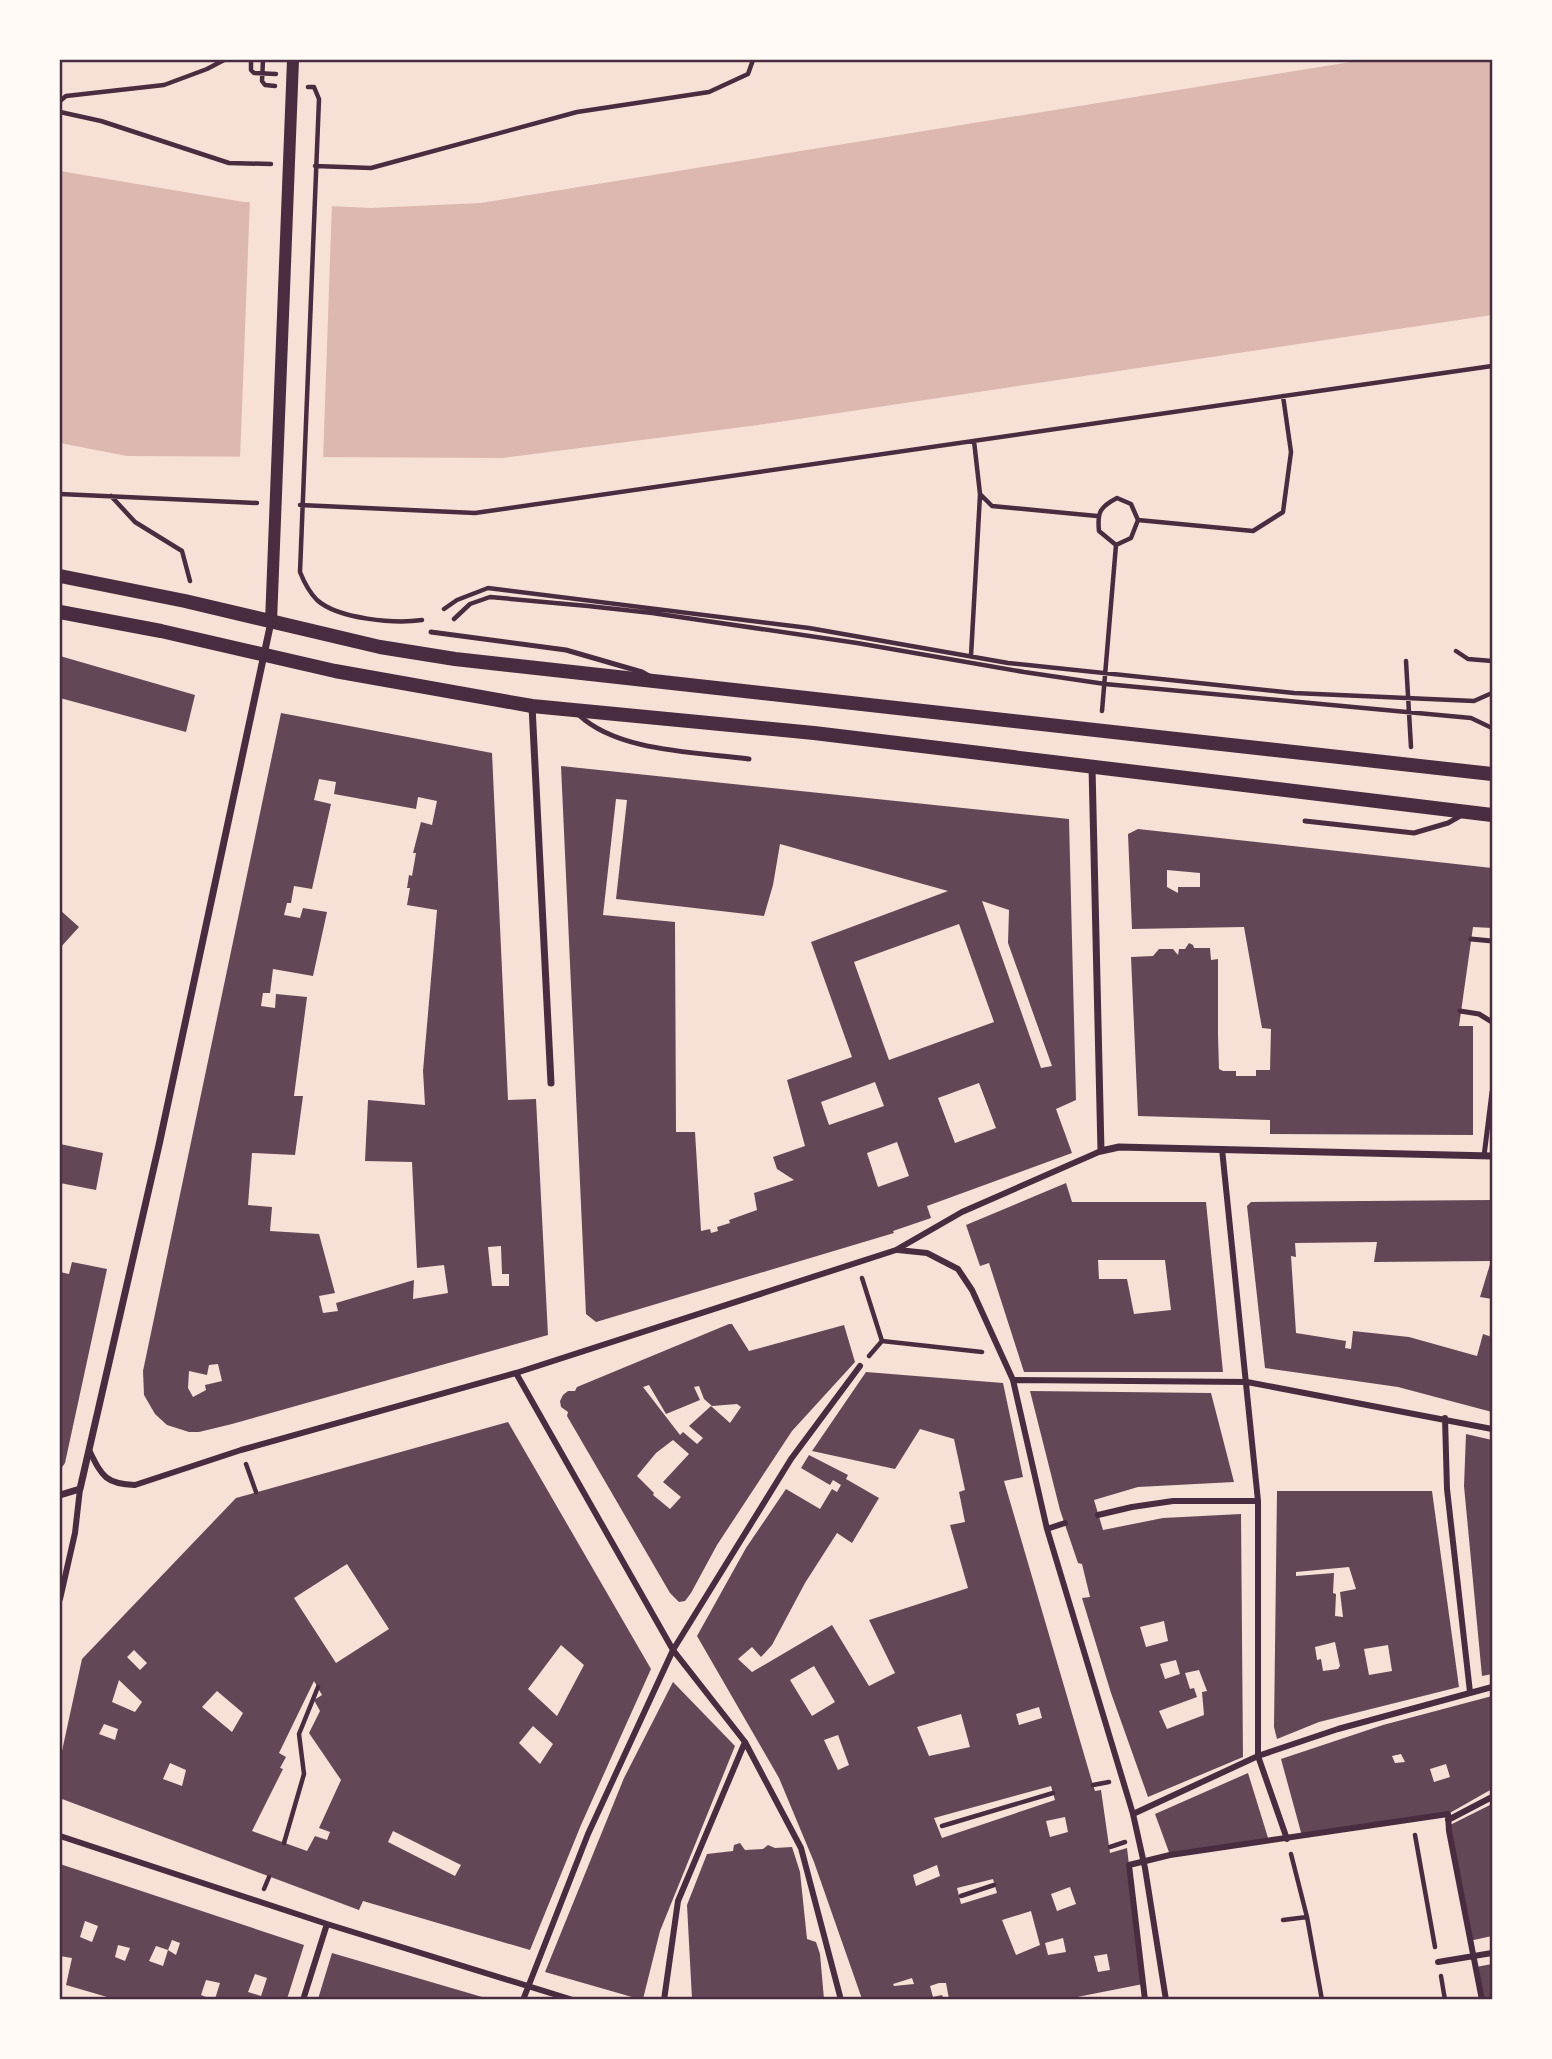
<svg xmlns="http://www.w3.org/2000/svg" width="1552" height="2059" viewBox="0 0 1552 2059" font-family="Helvetica,sans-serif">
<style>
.water{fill:#dcb8b0}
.pier{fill:#f7e1d7}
.building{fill:#644757;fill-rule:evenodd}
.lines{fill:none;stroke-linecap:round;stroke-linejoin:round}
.path{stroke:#4a2c40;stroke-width:4.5}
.service{stroke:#4a2c40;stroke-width:5}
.pedestrian{stroke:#4a2c40;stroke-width:6}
.minor{stroke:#4a2c40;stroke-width:7}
.tertiary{stroke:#4a2c40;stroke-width:12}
.secondary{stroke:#4a2c40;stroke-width:14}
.neatline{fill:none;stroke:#4a2c40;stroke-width:2.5}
</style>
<rect width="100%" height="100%" fill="#f7e1d7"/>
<path class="water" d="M1363 60H1492V315L758 425 503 458 127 456 60 443V171L244 202 371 208 480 203Z"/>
<path class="pier" d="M250 199 332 203 323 460H240Z"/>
<path class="building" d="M60 656 195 695 186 732 60 698Z
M281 713 492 753 508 1100 536 1099 548 1335 232 1424 199 1432H189L167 1425 155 1414 144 1395 143 1371ZM319 779 336 782 334 794 416 809 418 797 437 801 432 825 421 822 413 853H416L412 876 409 875 407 888H410L407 905 437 910 423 1071 425 1105 368 1100 365 1161 412 1162 417 1268 444 1265 448 1293 413 1299 414 1280 336 1303 338 1311 323 1313 319 1296 335 1293 319 1234 270 1231 272 1207 248 1205 252 1153 295 1155 303 1096H294L307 997 276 994 275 1008 261 1006 263 993H270L273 969 313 976 327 912 303 908 300 918 284 915 287 903H291L294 886 312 889 331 804 314 800ZM501 1246 502 1274H509V1286H492L488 1247ZM218 1364 222 1381 205 1385 206 1390 193 1397 188 1388 189 1371 207 1375 209 1365Z
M561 766 1069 819 1076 1100 1056 1109 1072 1153 927 1206 931 1218 893 1231 894 1233 596 1322 586 1314ZM616 799 627 800 616 899 764 916 773 885 780 844 948 891 811 942 852 1057 787 1080 805 1146 773 1157 777 1169 794 1180 754 1193 757 1210 729 1220 730 1223 717 1227 718 1231 711 1233 710 1229 701 1231 695 1132H676L675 922 603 915ZM982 901 1009 910 1008 943 1052 1066 1041 1068ZM959 924 994 1022 889 1060 854 962ZM875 1082 884 1106 829 1125 821 1102ZM979 1083 996 1128 955 1143 938 1098ZM897 1142 909 1176 878 1187 867 1153Z
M1138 829 1492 868V928L1473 927 1459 1026H1473V1135L1270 1134V1120L1138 1116 1131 957 1153 956 1159 949H1173L1178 955 1179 949H1185L1189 943 1193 945 1194 948H1210L1211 960 1218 959V1035L1219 1069 1223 1071H1236V1076H1256V1070H1270L1271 1029 1262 1028 1244 927 1132 929 1128 834ZM1167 870 1200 873V887H1178V893L1167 887Z
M60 910 79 927 60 948Z
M60 1144 103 1153 96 1190 60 1183Z
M1066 1183 1072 1202H1206L1223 1372H1024L989 1263 980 1266 966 1225ZM1098 1260H1165L1171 1310 1134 1314 1127 1279H1099Z
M1492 1200V1299L1480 1297 1491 1261 1374 1262 1377 1242 1295 1243 1296 1257 1291 1256 1296 1333 1346 1341 1345 1348 1351 1349 1353 1331 1409 1337 1477 1356 1483 1334 1492 1337V1412L1398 1387 1265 1368 1247 1206 1251 1202Z
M72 1262 107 1269 65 1463 60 1470V1272L69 1274Z
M729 1324H732L749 1351 844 1325 855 1362 792 1431 717 1545 691 1593 685 1601 679 1602 670 1593 567 1416 568 1412 561 1407 560 1401 563 1395 568 1391H575L577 1387ZM649 1385 666 1414 700 1400 694 1387 699 1386 704 1399 712 1406 737 1404 741 1407 730 1423 711 1406 689 1426 703 1438 697 1444 683 1432 680 1435 643 1387ZM673 1440 689 1454 663 1482 681 1497 670 1509 653 1495 654 1493 637 1476 656 1453Z
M866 1372 1003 1383 1023 1477 1004 1481 1093 1785 1095 1791 1101 1790 1110 1853 1127 1848 1143 1984 1067 1999H949L946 1983H939L930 1986 933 1997 942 1995 944 1999H862L814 1862 779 1778 697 1636 746 1548 786 1489 820 1509 832 1489 837 1492 841 1485 833 1480 830 1485 801 1468 809 1455 848 1475 846 1479 879 1498 852 1543 837 1533 805 1583 772 1645 761 1657 752 1647 738 1659 752 1672 832 1625 869 1686 895 1673 869 1620 968 1588 950 1525 965 1522 959 1492 965 1490 954 1439 920 1429 895 1469 812 1451ZM814 1666 835 1702 812 1716 790 1680ZM1039 1707 1042 1718 1019 1725 1016 1714ZM961 1714 970 1747 929 1756 917 1727ZM838 1735 849 1765 838 1770 824 1740ZM1051 1786 1055 1800 942 1838 934 1818ZM1065 1817 1068 1832 1050 1837 1046 1821ZM937 1865 940 1876 916 1886 913 1875ZM993 1879 997 1893 961 1904 957 1888ZM1070 1887 1076 1904 1057 1911 1051 1894ZM1031 1911 1040 1945 1016 1955 1002 1920ZM1063 1938 1066 1952 1048 1955 1045 1943ZM1107 1954 1110 1970 1098 1972 1094 1956ZM912 1978 914 1984 894 1986 893 1984Z
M1030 1391 1211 1393 1234 1482 1138 1487 1094 1500 1103 1530 1163 1518 1241 1514 1243 1757 1148 1797 1111 1693 1082 1598 1090 1597 1082 1564 1078 1563 1060 1510ZM1164 1621 1168 1641 1146 1647 1140 1627ZM1176 1660 1180 1674 1165 1679 1160 1664ZM1199 1670 1207 1691 1202 1692 1204 1715 1167 1729 1159 1711 1197 1697 1194 1688 1190 1689 1185 1673Z
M508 1422 651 1669 581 1825 530 1950 363 1901 359 1910 62 1799 60 1796V1760L82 1659 236 1498ZM347 1564 389 1629 336 1663 294 1598ZM561 1645 584 1665 557 1716 528 1689ZM134 1650 147 1663 140 1670 127 1657ZM119 1680 142 1702 135 1712 112 1702ZM314 1681 322 1695 314 1700 320 1711 309 1733 341 1780 319 1828 330 1832 327 1840 315 1836 307 1851 252 1831 283 1769 280 1768 286 1757 279 1753ZM217 1691 243 1713 232 1732 202 1707ZM104 1724 118 1729 115 1740 99 1734ZM533 1726 553 1744 540 1764 519 1743ZM170 1763 186 1770 182 1786 163 1779ZM393 1831 461 1865 455 1876 388 1842Z
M1466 1434 1492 1440V1674L1482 1676 1464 1486Z
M1277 1491H1432L1459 1687 1319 1722 1277 1739 1274 1727ZM1349 1567 1356 1589 1340 1592 1343 1617 1335 1616 1336 1594 1333 1593 1334 1573 1296 1576V1572ZM1335 1642 1340 1666 1338 1669 1323 1671 1321 1659 1317 1660 1315 1647ZM1388 1645 1392 1671 1369 1675 1364 1649Z
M673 1682 735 1746 660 1931 643 1999H639L545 1972 624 1778Z
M1492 1696V1789L1448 1814 1302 1836 1281 1759 1383 1725ZM1401 1754 1405 1762 1395 1763 1392 1756ZM1446 1764 1450 1777 1434 1782 1430 1769Z
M1248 1773 1269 1841 1170 1855 1155 1814Z
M1492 1804V1936L1469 1941 1448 1826Z
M740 1843 745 1850 763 1849 768 1845 775 1848 792 1847 800 1872 807 1939 816 1942 820 1954 824 1999H692L687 1905 707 1854 733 1851 734 1845Z
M60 1864 304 1945 287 1999H215L220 1983 206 1980 201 1995 211 1999H114L66 1985 72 1958 60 1956ZM85 1921 98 1926 92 1942 80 1937ZM172 1940 180 1943 176 1955 168 1950ZM118 1945 130 1948 125 1961 115 1957ZM156 1946 168 1950 163 1966 149 1961ZM255 1974 267 1978 261 1996 248 1992Z
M332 1953 489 1999H318Z
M1492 1964V1999H1482L1476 1967Z"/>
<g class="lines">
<path class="path" d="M251 60V70L254 73 276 74
M263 60 262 81 265 85 275 86
M308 87H314L319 99 300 572C304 582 309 592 317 600 338 619 395 624 422 620
M60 101 66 96 164 85 207 69 224 60
M60 112 101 121 229 163 271 164
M315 166 371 168 577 112 709 92 748 74 753 60
M974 441 980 494 992 506 1097 516
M60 494 257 503
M111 496 135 522 182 551 190 581
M1117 498 1131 504 1138 520 1131 538 1116 545 1099 531C1097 512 1100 507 1117 498Z
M300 505 475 513 1492 366
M1138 520 1253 531 1283 512 1291 452 1283 396
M444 609 457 600 488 588 809 628 1008 663 1294 693 1474 701 1492 693
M454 619 470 604 490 597 588 606 652 613 857 643 1024 672 1105 684 1471 718 1492 728
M1456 651 1468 659 1492 661
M971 656 980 495
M1406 661 1411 747
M1102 711 1116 545
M862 1278 882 1341 982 1352
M869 1356 882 1341
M246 1464 256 1492
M1093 1785 1109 1782
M942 1826 1053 1793
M1415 1835 1435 1947
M284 1843 304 1774 299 1734 318 1687
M1110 1847 1125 1842
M1291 1854 1307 1917 1322 2000
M264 1889 269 1877
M961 1896 994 1885
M1283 1920 1307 1917
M1441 1976 1445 2000"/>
<path class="service" d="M431 632 566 650 642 672 649 676
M579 715C618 752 697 752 749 759
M1305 821 1414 833 1448 823 1462 815
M1471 939 1492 941
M1460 1011 1479 1014 1492 1022
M1484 1156 1492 1092"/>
<path class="pedestrian" d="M1222 1149 1258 1501V1756L1287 1839
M898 1250 927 1253 958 1269 972 1290 1013 1380 1047 1529 1133 1814 1145 1868 1166 2000
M516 1373 673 1650 745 1742 801 1848 841 2000
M1013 1380 1247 1382 1492 1429
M1445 1418 1447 1489 1470 1692
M89 1450C102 1476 105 1484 135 1485L241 1450 516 1373 896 1250 962 1212 1101 1151
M1098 1515 1132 1507 1173 1501H1258
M1047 1529 1065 1523
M60 1599 75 1533 80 1489
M1133 1814 1258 1756 1338 1729 1492 1687
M1448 1820 1492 1797
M60 1836 327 1924 573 2000
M1438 1962 1492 1953
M303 2000 327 1924
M523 2000 588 1834 673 1650 791 1459 860 1366
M664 2000 678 1901 745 1742
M1145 2000 1129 1865 1170 1855 1448 1814 1449 1831 1482 2000"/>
<path class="minor" d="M532 706 551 1083
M1092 767 1101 1151 1119 1147 1492 1156
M60 1495 80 1489 159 1145 271 622"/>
<path class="tertiary" d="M271 622 293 60"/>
<path class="secondary" d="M60 576 185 601 380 647 455 659 1492 774
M60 612 161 631 335 671 532 706 814 733 1492 815"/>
</g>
<rect width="1552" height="2059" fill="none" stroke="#fffaf5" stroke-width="122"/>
<rect x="61" y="61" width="1430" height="1937" class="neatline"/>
</svg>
